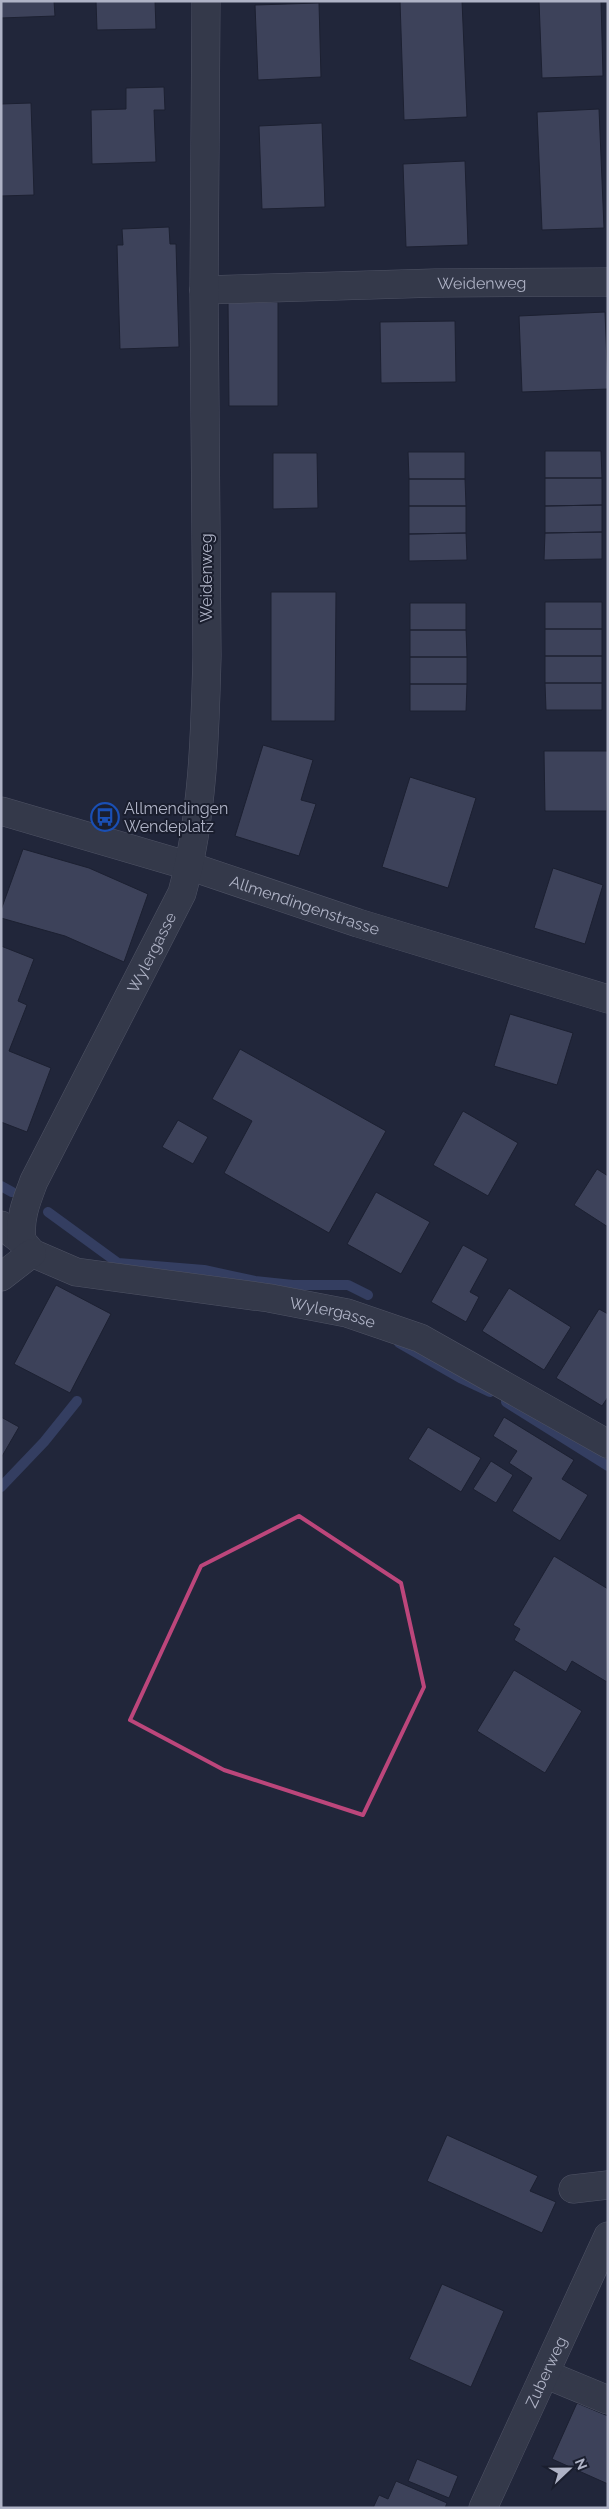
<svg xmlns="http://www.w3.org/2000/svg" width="609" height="2509" viewBox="0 0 609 2509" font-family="Raleway,sans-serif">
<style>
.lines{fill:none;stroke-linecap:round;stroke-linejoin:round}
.stream{stroke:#343e61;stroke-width:10}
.building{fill:#3d425a;stroke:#1c2031}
.minor-casing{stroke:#4f5365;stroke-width:29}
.minor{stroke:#34394a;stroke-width:28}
.marked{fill:none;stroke:#bc467b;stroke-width:4;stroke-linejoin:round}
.labels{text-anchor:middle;stroke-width:4;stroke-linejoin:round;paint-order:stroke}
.street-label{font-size:16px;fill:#afb3c6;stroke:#1a1e2e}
.poi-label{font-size:16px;fill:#afb3c6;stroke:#1a1e2e;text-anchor:start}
</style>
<rect width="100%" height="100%" fill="#21263a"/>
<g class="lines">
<path class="stream" d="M1 1186 12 1192
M48 1212 118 1263 204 1270 255 1281 293 1285H348L368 1295
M399 1343 460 1378 490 1392
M506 1402 608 1466
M1 1487 44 1442 77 1401"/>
</g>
<path class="building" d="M1 1H54L55 16 1 18Z
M96 1H155L156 29 97 30Z
M400 1H462L467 117 404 120Z
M539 1H601L603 76 542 78Z
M319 3 321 77 258 80 255 5Z
M164 87 165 110H154L156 162 92 164 91 110 126 109V88Z
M31 103 34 195 1 196V104Z
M599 109 604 228 542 230 537 112Z
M322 123 325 207 262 209 259 126Z
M465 161 468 245 406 247 403 164Z
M169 227 170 244H176L179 347 120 349 117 245H123L122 229Z
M228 301 278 302V406H229Z
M605 312 608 389 522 392 519 316Z
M455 321 456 382 381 383 380 322Z
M545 451H601L602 478H545Z
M408 452H465V479H409Z
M273 453H317L318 508 273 509Z
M545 478H602V505L545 506Z
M409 479H465L466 506H409Z
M602 505V532L545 533V506Z
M409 506H466V533L409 534Z
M602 532V559L544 560 545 533Z
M466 533 467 560 409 561V534Z
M271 592H336L335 721H271Z
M545 602H602V629H545Z
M410 603H466V630H410Z
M545 629H602V656H545Z
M410 630H466L467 657H410Z
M545 656H602V683H545Z
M410 657H467V684H410Z
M545 683H602V710H546Z
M410 684H467L466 711H410Z
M263 745 313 760 301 800 316 804 299 856 235 836Z
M544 751H608L607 811H545Z
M410 777 476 798 448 888 382 867Z
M23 849 89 868 148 894 124 962 65 936 1 918V910Z
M553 868 603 885 585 944 534 928Z
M1 946 34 959 18 1001 27 1005 9 1051 51 1068 27 1132 1 1122Z
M510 1014 573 1033 557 1085 494 1066Z
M240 1049 386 1131 329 1233 224 1173 252 1121 212 1099Z
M463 1111 518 1143 488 1196 433 1165Z
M178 1120 208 1137 193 1164 162 1147Z
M597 1169 608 1176V1227L574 1205Z
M376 1192 430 1222 401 1274 347 1244Z
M463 1245 488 1259 470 1292 479 1297 466 1322 431 1302Z
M56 1285 111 1314 70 1393 14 1364Z
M509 1288 571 1327 544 1370 482 1331Z
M599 1309 608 1314V1397L602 1406 556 1378Z
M1 1417 19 1427 1 1458Z
M504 1417 574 1460 562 1479 588 1495 560 1541 512 1511 532 1478 509 1463 517 1451 493 1436Z
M428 1427 481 1458 461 1492 408 1459Z
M491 1461 513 1475 496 1503 473 1489Z
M554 1556 608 1589 607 1682 572 1661 566 1672 514 1640 520 1629 513 1625Z
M514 1670 582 1711 545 1773 477 1731Z
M447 2135 538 2176 530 2191 556 2202 542 2233 427 2181Z
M442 2284 504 2311 471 2387 409 2359Z
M577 2403 608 2416V2484L552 2459Z
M417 2459 458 2476 449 2498 408 2481Z
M396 2481 447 2503 445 2508H373L379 2495 388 2499Z"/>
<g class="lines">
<defs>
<g id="minor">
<path id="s1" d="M204 290 435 283 608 282"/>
<path id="s2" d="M1 811 189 866 358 923 608 999"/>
<path id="s3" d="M1 1225 22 1241 32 1253 76 1272 269 1298 347 1313 420 1338 608 1444"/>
<path id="s4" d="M22 1241C19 1219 26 1202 34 1181L182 893C203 817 205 734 207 656L204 290 206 1"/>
<path d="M1 1277 32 1253"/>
<path d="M573 2189 608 2185"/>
<path d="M545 2374 608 2400"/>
<path id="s5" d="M483 2508 608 2236"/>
</g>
</defs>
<use href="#minor" class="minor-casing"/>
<use href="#minor" class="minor"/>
</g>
<path class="marked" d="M299 1516 401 1583 424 1687 363 1815 224 1770 130 1720 201 1566Z"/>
<defs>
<symbol id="bus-ring" viewBox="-11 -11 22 22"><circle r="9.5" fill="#1a1e2e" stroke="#1a4fb4" stroke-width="1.5"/><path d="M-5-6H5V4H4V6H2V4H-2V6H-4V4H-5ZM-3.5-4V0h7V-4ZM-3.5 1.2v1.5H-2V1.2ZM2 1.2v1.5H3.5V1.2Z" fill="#1a4fb4"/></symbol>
</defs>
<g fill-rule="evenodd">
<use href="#bus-ring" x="89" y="801" width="32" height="32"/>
</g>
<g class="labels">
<g class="street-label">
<text dy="6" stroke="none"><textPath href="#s1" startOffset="278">Weidenweg</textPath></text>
<text transform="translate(206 578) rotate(-90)" y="6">Weidenweg</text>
<text dy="6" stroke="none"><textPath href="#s2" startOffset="318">Allmendingenstrasse</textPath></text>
<text dy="6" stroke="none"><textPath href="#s4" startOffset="319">Wylergasse</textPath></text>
<text dy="6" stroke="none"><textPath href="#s3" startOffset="350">Wylergasse</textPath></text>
<text dy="6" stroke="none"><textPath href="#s5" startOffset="150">Zuberweg</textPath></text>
</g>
<g class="poi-label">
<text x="124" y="814">Allmendingen<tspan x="124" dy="18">Wendeplatz</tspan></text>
</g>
</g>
<rect width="609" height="2509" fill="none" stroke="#afb3c6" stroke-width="5"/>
<g transform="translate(569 2469) rotate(68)" stroke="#1a1e2e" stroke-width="4" paint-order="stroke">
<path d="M0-4L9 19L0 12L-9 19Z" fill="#afb3c6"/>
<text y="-8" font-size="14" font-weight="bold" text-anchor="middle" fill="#afb3c6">N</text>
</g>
</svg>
